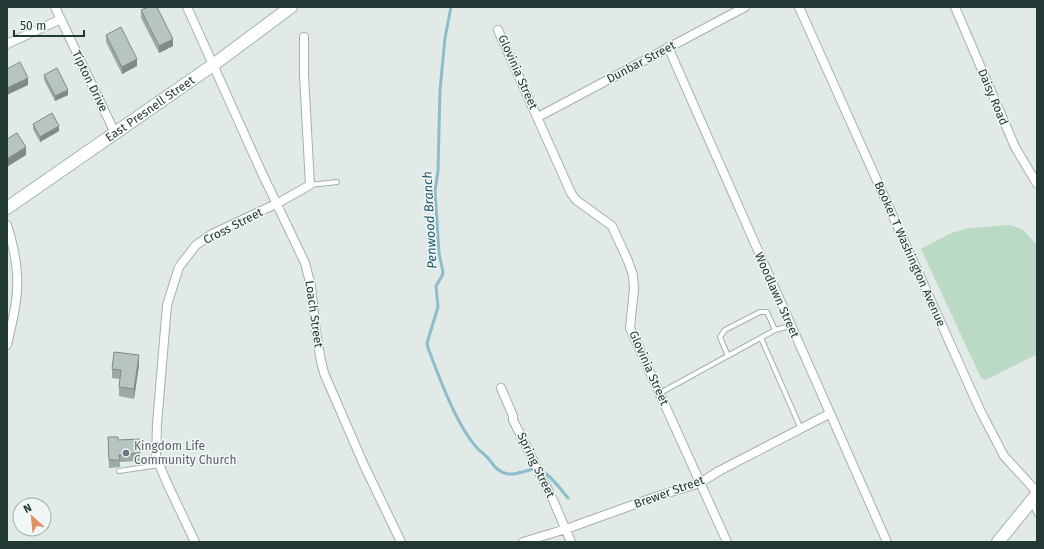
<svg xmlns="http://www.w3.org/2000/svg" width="1044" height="549" viewBox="0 0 1044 549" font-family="'Fira Sans',sans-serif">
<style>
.green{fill:#bbdac6}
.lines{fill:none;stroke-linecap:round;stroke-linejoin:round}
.stream{stroke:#8dbccb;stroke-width:3}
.lane-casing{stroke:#a4b1ae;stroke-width:6}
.street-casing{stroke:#a4b1ae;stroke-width:10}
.secondary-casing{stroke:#a1b5af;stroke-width:14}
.lane{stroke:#fff;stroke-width:4}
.street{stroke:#fff;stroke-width:8}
.secondary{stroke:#fff;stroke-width:12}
.wall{fill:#9da9a5}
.shaded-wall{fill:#808a86}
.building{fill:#b7c5c0;stroke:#808a86}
.worship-dot{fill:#6b7280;stroke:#f1f7f5;stroke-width:1.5}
.labels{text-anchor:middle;stroke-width:3;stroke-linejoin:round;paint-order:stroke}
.street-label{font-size:12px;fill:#233935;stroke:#f1f7f5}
.worship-label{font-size:12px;fill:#5b616d;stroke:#f1f7f5;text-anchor:start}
.water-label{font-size:13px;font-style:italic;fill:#225c70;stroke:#f1f7f5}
</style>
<rect width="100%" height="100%" fill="#e1eae7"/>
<path class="green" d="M1010 225 1022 229 1037 245V354L986 380 981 378 921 249 951 233 969 228Z"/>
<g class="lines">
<path class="stream" d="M451 7 445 38 440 90 438 171 435 191 439 253 443 272 442 276 436 286 438 307 427 343 428 348C439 377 457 427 478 449 480 451 483 453 485 455 493 462 494 471 508 474 517 475 526 470 535 469 545 467 562 491 568 498"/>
<defs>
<path id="lane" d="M310 185 337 182
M761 338 801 429
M728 356 720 337 725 330 760 312H767L775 330
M660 393 775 330 790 326
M119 471 159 465
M1032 503 1037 514"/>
<path id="street" d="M55 7 115 133
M187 7 261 171 305 263 311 286 316 332 321 361 324 373 363 463 401 542
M799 7 980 410 1004 456 1037 492
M955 7 1015 147 1037 184
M498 30 571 193 576 200 612 226 628 261 633 275 634 289 630 328 727 542
M7 44 61 19
M668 47 887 542
M538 117 745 7
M7 225C12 241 16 257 17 274 19 298 12 322 7 345
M501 388 513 416V420L553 500 571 542
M195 542 167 483 156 457 157 424 167 305 179 267 196 245 212 234 278 203 310 185 304 75V37
M523 542 566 529 655 497 700 483 719 471 829 414"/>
<g id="secondary">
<path id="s1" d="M7 208 213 65 291 7"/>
<path d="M998 542 1037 494"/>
</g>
</defs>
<use href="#lane" class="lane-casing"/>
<use href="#street" class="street-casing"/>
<use href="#secondary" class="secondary-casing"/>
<use href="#lane" class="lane"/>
<use href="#street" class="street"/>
<use href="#secondary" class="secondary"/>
</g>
<path class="wall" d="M141 10 173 46 159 53 141 18Z
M106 35 137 66 122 74 106 42Z
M44 75 68 95 55 101 44 80Z
M33 124 59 131 40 142 33 129Z
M139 365 134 399 119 396V387L120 379 112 378V369Z
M108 437 118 440 140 439V461L120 462V467L109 468Z"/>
<path class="shaded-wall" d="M173 39V46L159 53V46Z
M137 59V66L122 74V67Z
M28 78V85L7 95V88Z
M68 90V95L55 101V96Z
M59 126V131L40 142V137Z
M26 147V155L7 167V159Z
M139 355V365L134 399V389Z"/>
<path class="building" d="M148 7H157L173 39 159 46 141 10Z
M121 27 137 59 122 67 106 35Z
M20 62 28 78 7 88V69Z
M57 68 68 90 55 96 44 75Z
M52 113 59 126 40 137 33 124Z
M17 133 26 147 7 159V139Z
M114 352 139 355 134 389 119 387 121 370 112 369Z
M108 437H118V440L140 439V453L119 455 120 460H109Z"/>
<circle class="worship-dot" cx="126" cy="453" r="4"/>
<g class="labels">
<g class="street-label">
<text transform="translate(641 62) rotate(-28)" y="4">Dunbar Street</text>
<text transform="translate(518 72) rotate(66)" y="4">Glovinia Street</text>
<text transform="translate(90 81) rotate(64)" y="4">Tipton Drive</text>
<text transform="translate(993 97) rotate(67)" y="4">Daisy Road</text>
<text dy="4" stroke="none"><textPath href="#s1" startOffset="174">East Presnell Street</textPath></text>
<text transform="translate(233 226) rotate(-27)" y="4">Cross Street</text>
<text transform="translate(910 254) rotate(66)" y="4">Booker T Washington Avenue</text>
<text transform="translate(777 295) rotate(66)" y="4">Woodlawn Street</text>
<text transform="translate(314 314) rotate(82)" y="4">Loach Street</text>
<text transform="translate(649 368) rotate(66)" y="4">Glovinia Street</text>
<text transform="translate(536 465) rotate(64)" y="4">Spring Street</text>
<text transform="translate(669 492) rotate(-20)" y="4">Brewer Street</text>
</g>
<g class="worship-label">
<text x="134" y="450">Kingdom Life<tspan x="134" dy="14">Community Church</tspan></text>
</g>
<g class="water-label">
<text transform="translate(429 220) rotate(-93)" y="5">Penwood Branch</text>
</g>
</g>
<rect width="1044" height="549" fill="none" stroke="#233935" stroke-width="16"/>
<g transform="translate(32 517) rotate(333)"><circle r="19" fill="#f1f7f5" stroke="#9faba8"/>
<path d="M0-3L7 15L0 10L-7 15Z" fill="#e68e63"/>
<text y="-6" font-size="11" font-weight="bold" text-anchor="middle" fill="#233935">N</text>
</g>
<path d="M14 30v6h70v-6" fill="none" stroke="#233935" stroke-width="2"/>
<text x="20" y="30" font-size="12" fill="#233935" stroke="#f1f7f5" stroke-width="3" paint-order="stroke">50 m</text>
</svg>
